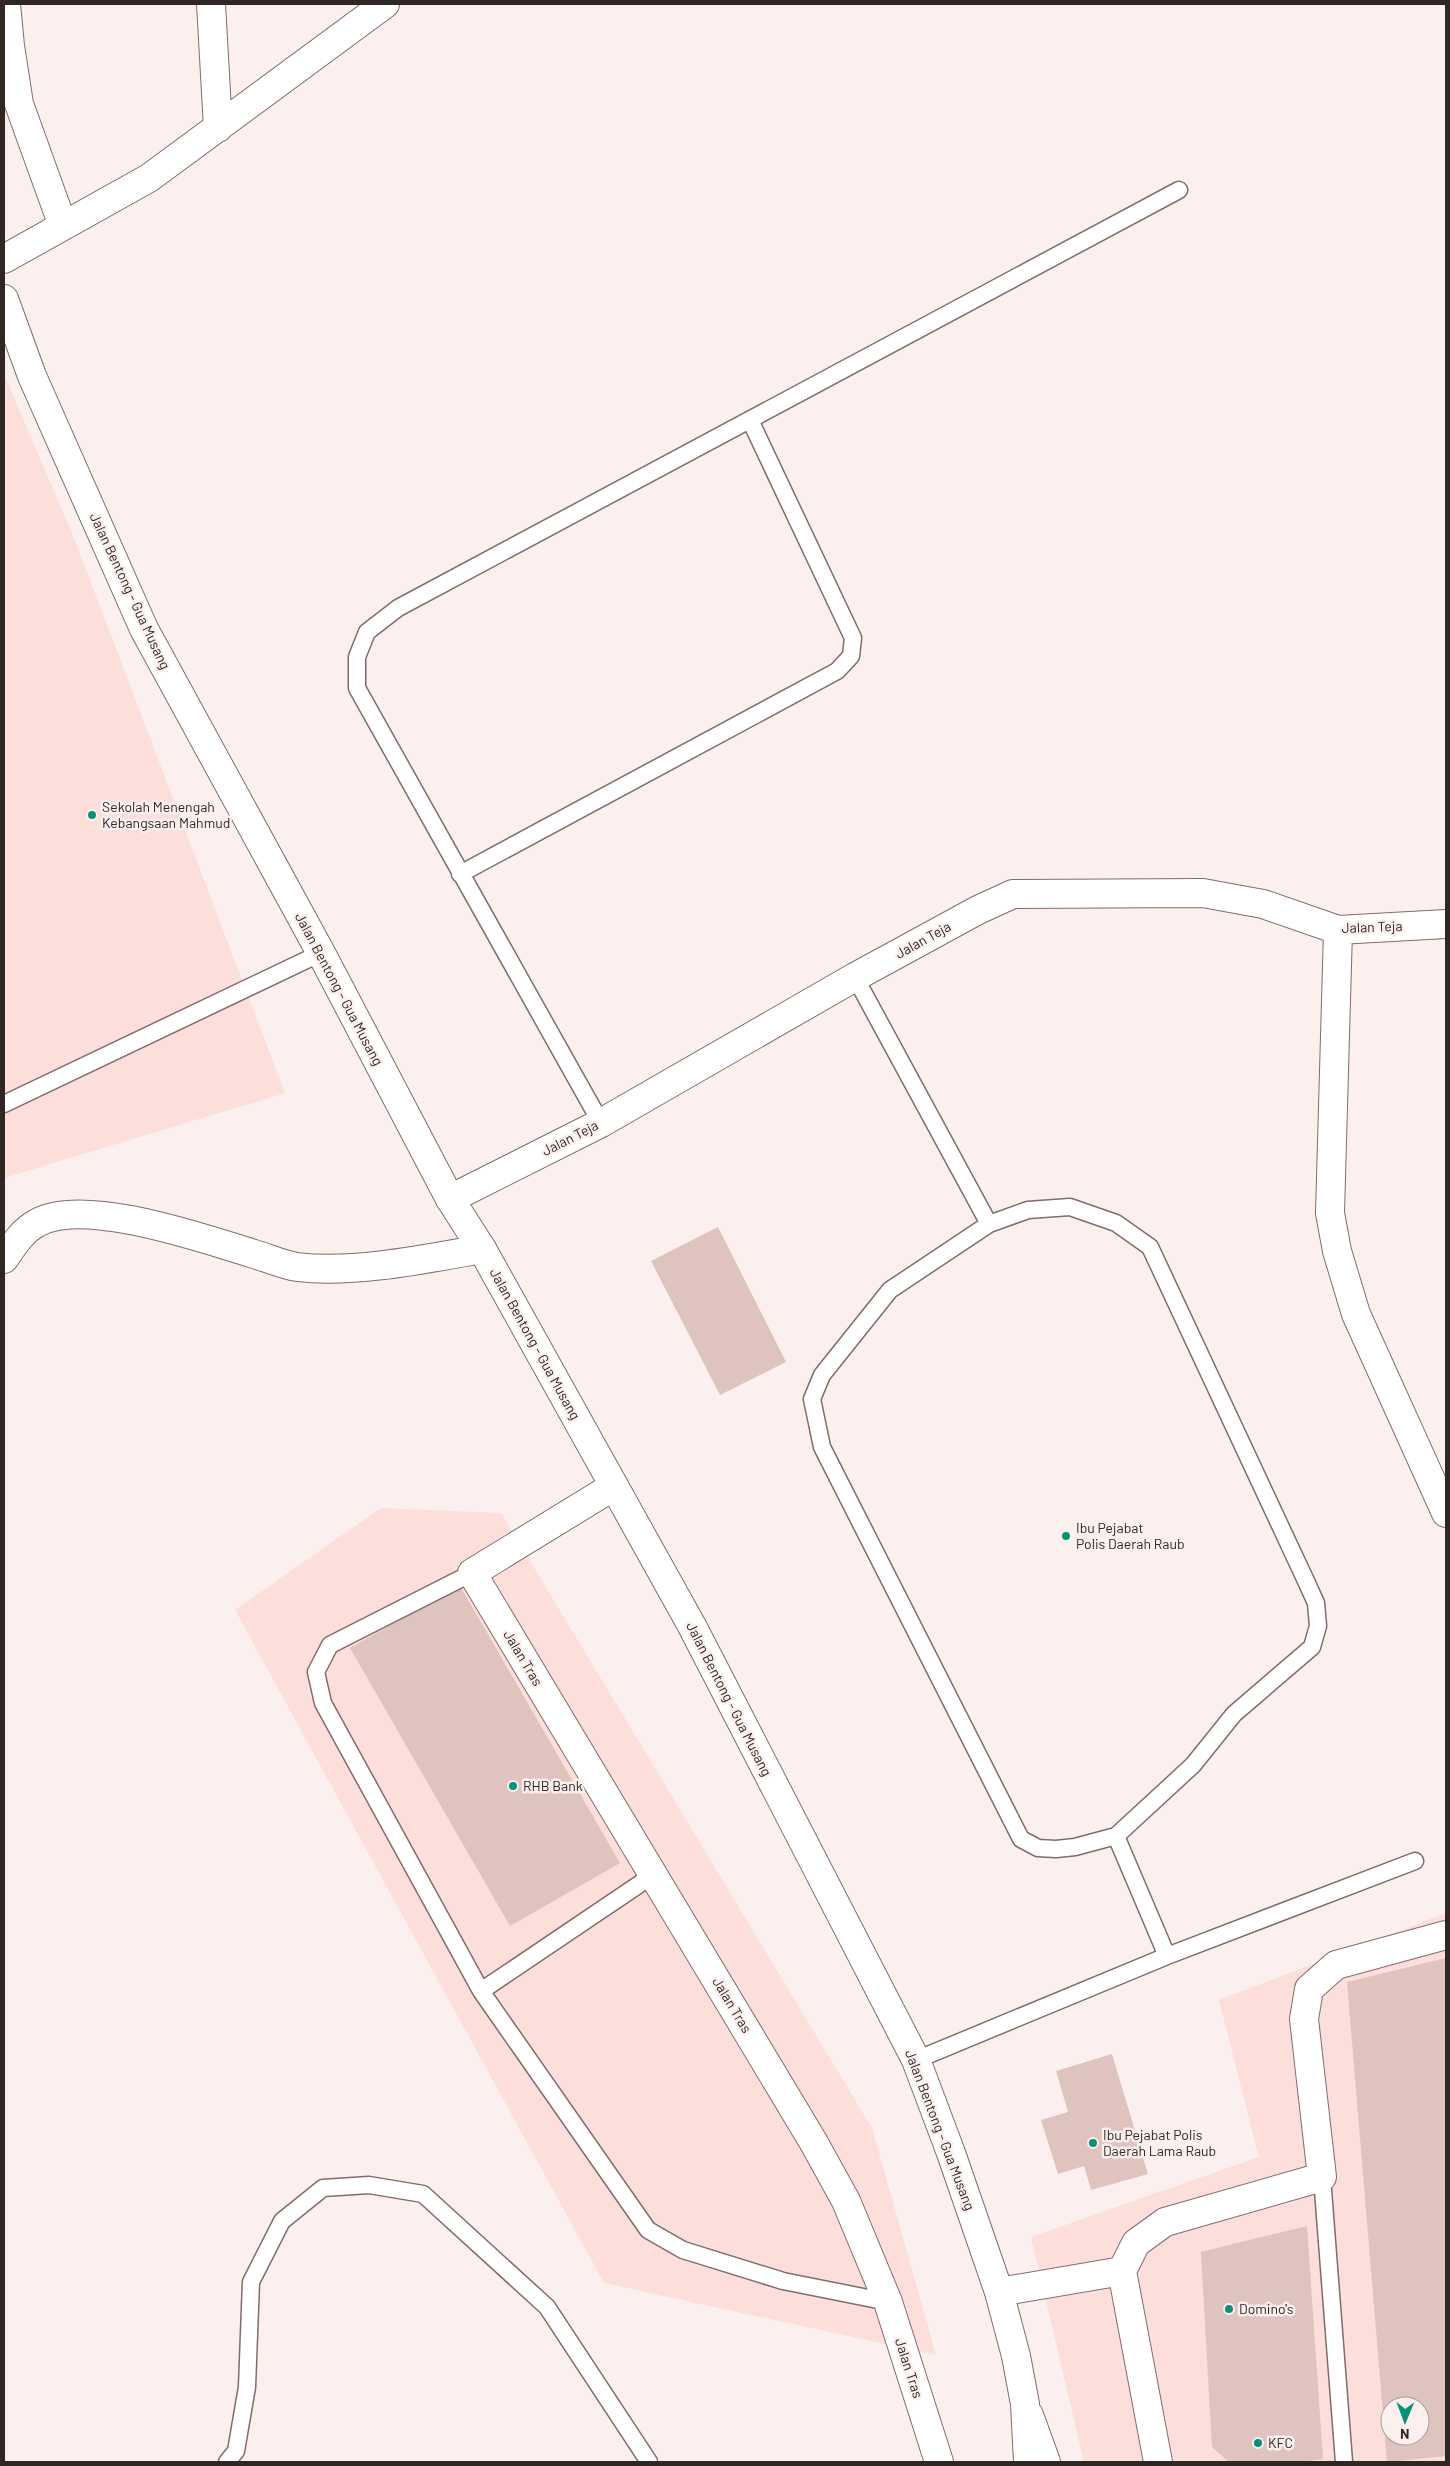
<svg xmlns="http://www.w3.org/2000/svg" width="1450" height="2466" viewBox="0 0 1450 2466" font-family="Barlow,sans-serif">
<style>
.built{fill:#fcdedb;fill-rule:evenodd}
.building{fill:#dec3bf;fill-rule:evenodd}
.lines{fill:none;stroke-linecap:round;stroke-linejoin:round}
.lane-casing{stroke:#846b69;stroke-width:19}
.street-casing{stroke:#846b69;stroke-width:30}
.secondary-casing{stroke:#846b69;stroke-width:30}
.primary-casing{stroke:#846b69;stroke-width:30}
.lane{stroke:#fff;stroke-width:16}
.street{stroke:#fff;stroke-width:28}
.secondary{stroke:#fff;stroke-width:28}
.primary{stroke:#fff;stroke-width:28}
.poi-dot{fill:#0a9078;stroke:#fbf0ee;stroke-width:2}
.labels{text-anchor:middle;stroke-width:5;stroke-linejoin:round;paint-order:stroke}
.street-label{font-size:14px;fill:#302624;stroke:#fbf0ee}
.poi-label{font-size:14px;fill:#302624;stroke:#fbf0ee;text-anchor:start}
</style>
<rect width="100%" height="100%" fill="#fbf0ee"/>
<path class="built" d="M4 374 74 538 285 1093 4 1178Z
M381 1508 501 1513 872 2128 936 2355 604 2283 235 1610Z
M1446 1913V2462H1084L1031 2237 1259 2157 1219 2000ZM1390 2406H1420V2436H1390Z"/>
<path class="building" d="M718 1227 786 1362 720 1395 651 1261Z
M460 1586 620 1863 510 1926 350 1648Z
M1446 1958V2456L1387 2462 1347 1982ZM1390 2406H1420V2436H1390Z
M1112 2054 1148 2174 1091 2190 1084 2166 1058 2174 1041 2120 1068 2112 1056 2071Z
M1307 2226 1323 2459 1300 2462H1229L1212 2447 1201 2252Z"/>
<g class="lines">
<defs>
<path id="lane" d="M460 874 837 671 851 656 853 638 750 420
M855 977 989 1224
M4 1104 321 953
M601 1123 357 688V657L367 632 398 608 1179 190
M1070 1207 1116 1223 1150 1247 1306 1581 1316 1603 1318 1626 1312 1647 1234 1714 1193 1765 1116 1836 1075 1847 1056 1849 1038 1848 1021 1839 822 1447 812 1399 822 1375 890 1290 989 1224 1028 1210Z
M472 1573 330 1645 316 1672 323 1703 481 1991 648 2230 683 2250 783 2281 888 2302
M1167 1956 1415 1861
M481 1991 653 1875
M916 2060 1167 1956 1116 1836
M1322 2177 1344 2462
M227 2462 236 2451 247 2387 251 2282 282 2221 323 2188 369 2185 423 2194 547 2307 649 2462"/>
<path id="street" d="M6 4 10 46 19 104 63 226
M211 4 218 128
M4 259 149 178 385 4
M1338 930 1330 1213 1337 1251 1356 1314 1446 1513
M450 1199 601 1123 855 977 978 910 1013 894 1203 893 1263 904 1338 930 1446 924
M4 1259C13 1246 22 1231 37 1223 82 1196 205 1239 254 1254 268 1258 283 1265 297 1267 353 1274 426 1259 482 1249
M614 1486 472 1573 814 2143 846 2201 888 2302 939 2462
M1122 2271 1136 2243 1165 2222 1322 2177 1304 2019 1309 1989 1336 1965 1446 1935
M999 2292 1122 2271 1158 2462"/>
<path id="secondary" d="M1029 2415 1046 2462"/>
<path id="primary" d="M4 299 32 376 144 629 321 953 450 1199 482 1249 692 1626 916 2060 951 2153 999 2292 1016 2356 1025 2404 1028 2462"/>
</defs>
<use href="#lane" class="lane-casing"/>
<use href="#street" class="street-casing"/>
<use href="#secondary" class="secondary-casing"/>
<use href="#primary" class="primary-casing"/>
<use href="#lane" class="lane"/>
<use href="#street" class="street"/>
<use href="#secondary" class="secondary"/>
<use href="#primary" class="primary"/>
</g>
<g class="poi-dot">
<circle cx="92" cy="815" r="5"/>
<circle cx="1066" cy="1536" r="5"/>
<circle cx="513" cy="1786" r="5"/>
<circle cx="1093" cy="2143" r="5"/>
<circle cx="1229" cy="2309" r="5"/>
<circle cx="1258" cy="2443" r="5"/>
</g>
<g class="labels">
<g class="street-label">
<text transform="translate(130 591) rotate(65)" y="5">Jalan Bentong - Gua Musang</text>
<text transform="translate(1372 927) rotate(-2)" y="5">Jalan Teja</text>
<text transform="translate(923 940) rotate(-29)" y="5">Jalan Teja</text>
<text transform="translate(339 989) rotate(62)" y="5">Jalan Bentong - Gua Musang</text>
<text transform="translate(570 1138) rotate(-27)" y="5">Jalan Teja</text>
<text transform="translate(535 1344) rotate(61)" y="5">Jalan Bentong - Gua Musang</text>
<text transform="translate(523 1658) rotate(59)" y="5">Jalan Tras</text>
<text transform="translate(729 1699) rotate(63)" y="5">Jalan Bentong - Gua Musang</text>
<text transform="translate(732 2005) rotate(59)" y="5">Jalan Tras</text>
<text transform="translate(940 2130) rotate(69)" y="5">Jalan Bentong - Gua Musang</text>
<text transform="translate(909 2368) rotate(72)" y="5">Jalan Tras</text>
</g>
<g class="poi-label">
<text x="102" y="812">Sekolah Menengah<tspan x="102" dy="16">Kebangsaan Mahmud</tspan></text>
<text x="1076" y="1533">Ibu Pejabat<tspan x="1076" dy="16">Polis Daerah Raub</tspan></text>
<text x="523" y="1791">RHB Bank</text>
<text x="1103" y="2140">Ibu Pejabat Polis<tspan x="1103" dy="16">Daerah Lama Raub</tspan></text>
<text x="1239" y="2314">Domino's</text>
<text x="1268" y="2448">KFC</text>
</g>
</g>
<rect width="1450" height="2466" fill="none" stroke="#302624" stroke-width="10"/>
<g transform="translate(1405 2421) rotate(181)"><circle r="24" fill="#fbf0ee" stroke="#aa9f9d"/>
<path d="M0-4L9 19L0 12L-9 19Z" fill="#0a9078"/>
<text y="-8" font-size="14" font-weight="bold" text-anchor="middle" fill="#302624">N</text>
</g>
</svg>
